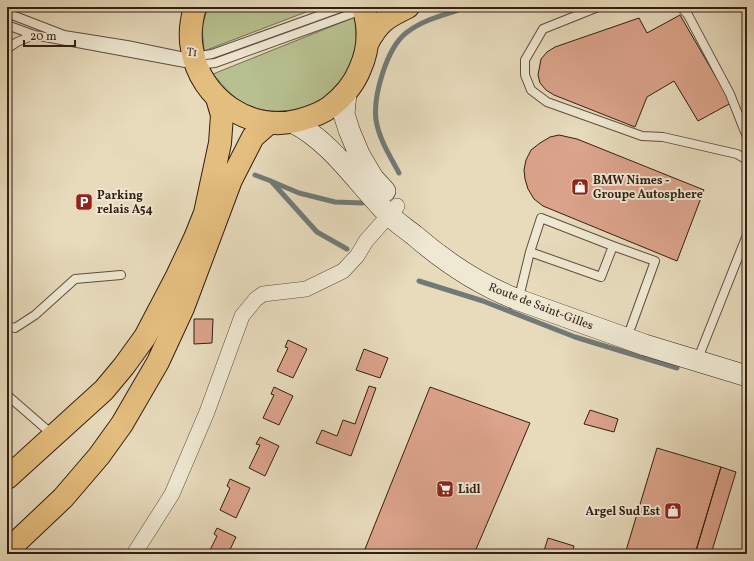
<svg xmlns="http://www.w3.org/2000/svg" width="754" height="561" viewBox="0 0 754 561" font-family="Vollkorn,serif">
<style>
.green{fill:#b7c08f;stroke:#756f51}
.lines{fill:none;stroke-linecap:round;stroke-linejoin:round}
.stream{stroke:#717a78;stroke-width:5}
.building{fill:#dba38b;stroke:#331e13}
.service-casing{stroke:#604d3d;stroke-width:10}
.minor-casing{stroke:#604d3d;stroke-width:16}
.secondary-casing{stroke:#331e13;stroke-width:22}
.primary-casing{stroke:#331e13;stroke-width:24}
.motorway-casing{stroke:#331e13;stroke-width:24}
.service{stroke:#efe8d3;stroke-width:8}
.minor{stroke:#efe8d3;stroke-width:15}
.secondary{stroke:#efe8d3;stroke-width:21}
.primary{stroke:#e4be7e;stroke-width:22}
.motorway{stroke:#e4be7e;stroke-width:22}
.labels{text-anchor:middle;stroke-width:4;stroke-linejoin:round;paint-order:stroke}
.street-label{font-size:12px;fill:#331e13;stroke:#efe8d3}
.poi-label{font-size:12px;font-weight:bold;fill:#331e13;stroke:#efe8d3;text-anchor:start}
</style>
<rect width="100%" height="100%" fill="#e7dbbc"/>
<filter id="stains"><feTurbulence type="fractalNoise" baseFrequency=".005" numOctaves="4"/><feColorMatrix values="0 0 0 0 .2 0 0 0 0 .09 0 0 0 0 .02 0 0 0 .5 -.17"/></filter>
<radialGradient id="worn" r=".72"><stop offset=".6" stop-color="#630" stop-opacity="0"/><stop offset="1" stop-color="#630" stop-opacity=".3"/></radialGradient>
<path class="green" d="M208 7H319L204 51 202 26Z
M355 17C355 27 357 38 356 48 356 52 353 58 351 62 336 102 294 119 254 108 237 103 224 87 213 74Z"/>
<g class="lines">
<path class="stream" d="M399 173C390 156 379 139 376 120 373 95 387 48 406 33 424 19 447 14 468 7
M255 175 271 181 317 232 347 249
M273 182 299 193 335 202 363 203
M419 281 483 301 575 337 677 368"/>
</g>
<path class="building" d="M680 15 731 103 698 121 674 81 647 97 635 127 554 95 546 90 540 83 538 75 541 59 547 52 555 47 639 18 647 33Z
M559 135 577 139 704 190 677 261 543 206 534 199 528 189 525 179 524 170 526 160 531 150 540 143 550 137Z
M194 319H213L212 343 194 344Z
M288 340 307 349 293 378 277 371 288 348 285 347Z
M364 349 388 358 380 378 356 370Z
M369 386 376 388 351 456 316 443 322 430 337 436 343 420 355 424Z
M274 387 293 396 279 425 263 418 274 395 271 394Z
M430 387 530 423 474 554H363Z
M590 410 618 419 614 432 584 424Z
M260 437 279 446 265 476 249 468 260 445 256 444Z
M657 448 721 467 695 554H625Z
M721 467 736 472 711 554H695Z
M230 479 250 488 236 518 220 510 230 488 227 486Z
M217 528 236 537 228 554H208L217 536 214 534Z
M548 538 574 546 572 554H543Z
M73 549 79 554H68Z"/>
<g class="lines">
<defs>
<path id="service" d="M598 7 543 29 525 60V75L531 90 547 102 642 136 663 137 737 154 747 160
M681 7 688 15 730 94 747 137
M7 13 64 35 127 45 180 56 194 57 212 54 343 7
M7 25 34 35 196 65 215 63 362 10
M7 49 17 42 34 35
M613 246 655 261 631 327
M521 289 530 252 601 277 613 246 541 218 530 252
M7 326 15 328 35 315 75 279 121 275
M697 361 747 235
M7 395 53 435"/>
<path id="minor" d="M134 554 172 494 207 412 242 316 256 299 263 294 306 289 343 271 357 256 366 241 397 206"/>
<path id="secondary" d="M346 93 344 114 349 130 359 154 373 178 385 191
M292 122C331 141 358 184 388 214 396 222 405 228 414 235 445 262 478 284 516 299L645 345 747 376"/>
<path id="primary" d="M195 7C191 21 189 34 192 49 200 99 251 134 300 120 311 117 321 114 330 107 343 97 354 84 360 69 369 49 370 28 363 7
M367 44C378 22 387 17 408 7"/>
<path id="motorway" d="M7 478 104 390 124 366 145 337 177 276 195 238 205 213 220 143 222 115 217 98
M7 551 63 498 99 456 122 424 158 362 183 308 231 180 253 137 269 123"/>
</defs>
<use href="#service" class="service-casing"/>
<use href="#minor" class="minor-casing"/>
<use href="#secondary" class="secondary-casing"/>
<use href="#primary" class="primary-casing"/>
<use href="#motorway" class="motorway-casing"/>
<use href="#service" class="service"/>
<use href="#minor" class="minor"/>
<use href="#secondary" class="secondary"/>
<use href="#primary" class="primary"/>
<use href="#motorway" class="motorway"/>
</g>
<defs>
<symbol id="shop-square" viewBox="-11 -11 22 22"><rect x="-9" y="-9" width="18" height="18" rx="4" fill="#8f2418" stroke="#efe8d3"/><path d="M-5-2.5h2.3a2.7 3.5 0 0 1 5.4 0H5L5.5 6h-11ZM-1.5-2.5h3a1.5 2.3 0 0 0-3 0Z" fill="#fff"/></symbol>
<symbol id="parking-square" viewBox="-11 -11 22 22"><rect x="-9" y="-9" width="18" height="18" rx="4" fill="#8f2418" stroke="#efe8d3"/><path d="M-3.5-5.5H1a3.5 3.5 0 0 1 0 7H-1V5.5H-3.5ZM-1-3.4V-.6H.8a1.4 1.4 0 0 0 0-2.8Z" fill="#fff"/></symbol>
<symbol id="supermarket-square" viewBox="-11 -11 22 22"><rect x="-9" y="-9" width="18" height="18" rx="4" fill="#8f2418" stroke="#efe8d3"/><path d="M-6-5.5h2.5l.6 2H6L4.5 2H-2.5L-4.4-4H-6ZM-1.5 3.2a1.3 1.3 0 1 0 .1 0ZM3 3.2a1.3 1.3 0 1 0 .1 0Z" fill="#fff"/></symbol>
</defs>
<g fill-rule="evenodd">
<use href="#shop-square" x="570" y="177" width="20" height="20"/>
<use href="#parking-square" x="74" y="192" width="20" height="20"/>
<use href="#supermarket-square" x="435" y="479" width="20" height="20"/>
<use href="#shop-square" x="663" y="501" width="20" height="20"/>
</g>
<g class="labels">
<g class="street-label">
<text transform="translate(192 52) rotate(5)" y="4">T1</text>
<text transform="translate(541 306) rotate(21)" y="4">Route de Saint-Gilles</text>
</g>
<g class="poi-label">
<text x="593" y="184">BMW Nimes -<tspan x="593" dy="14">Groupe Autosphere</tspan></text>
<text x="97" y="199">Parking<tspan x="97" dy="14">relais A54</tspan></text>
<text x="458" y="493">Lidl</text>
<text x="660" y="515" text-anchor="end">Argel Sud Est</text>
</g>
</g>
<rect width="754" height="561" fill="none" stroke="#e7dbbc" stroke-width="24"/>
<rect x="8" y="8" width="738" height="545" fill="none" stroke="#331e13" stroke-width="2"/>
<rect x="12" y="12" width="730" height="537" fill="none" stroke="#331e13"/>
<path d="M24 40v6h51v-6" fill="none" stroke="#331e13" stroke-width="2"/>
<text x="30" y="40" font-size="12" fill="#331e13" stroke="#efe8d3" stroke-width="3" paint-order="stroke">20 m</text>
<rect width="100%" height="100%" filter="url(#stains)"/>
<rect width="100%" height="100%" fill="url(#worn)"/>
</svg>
